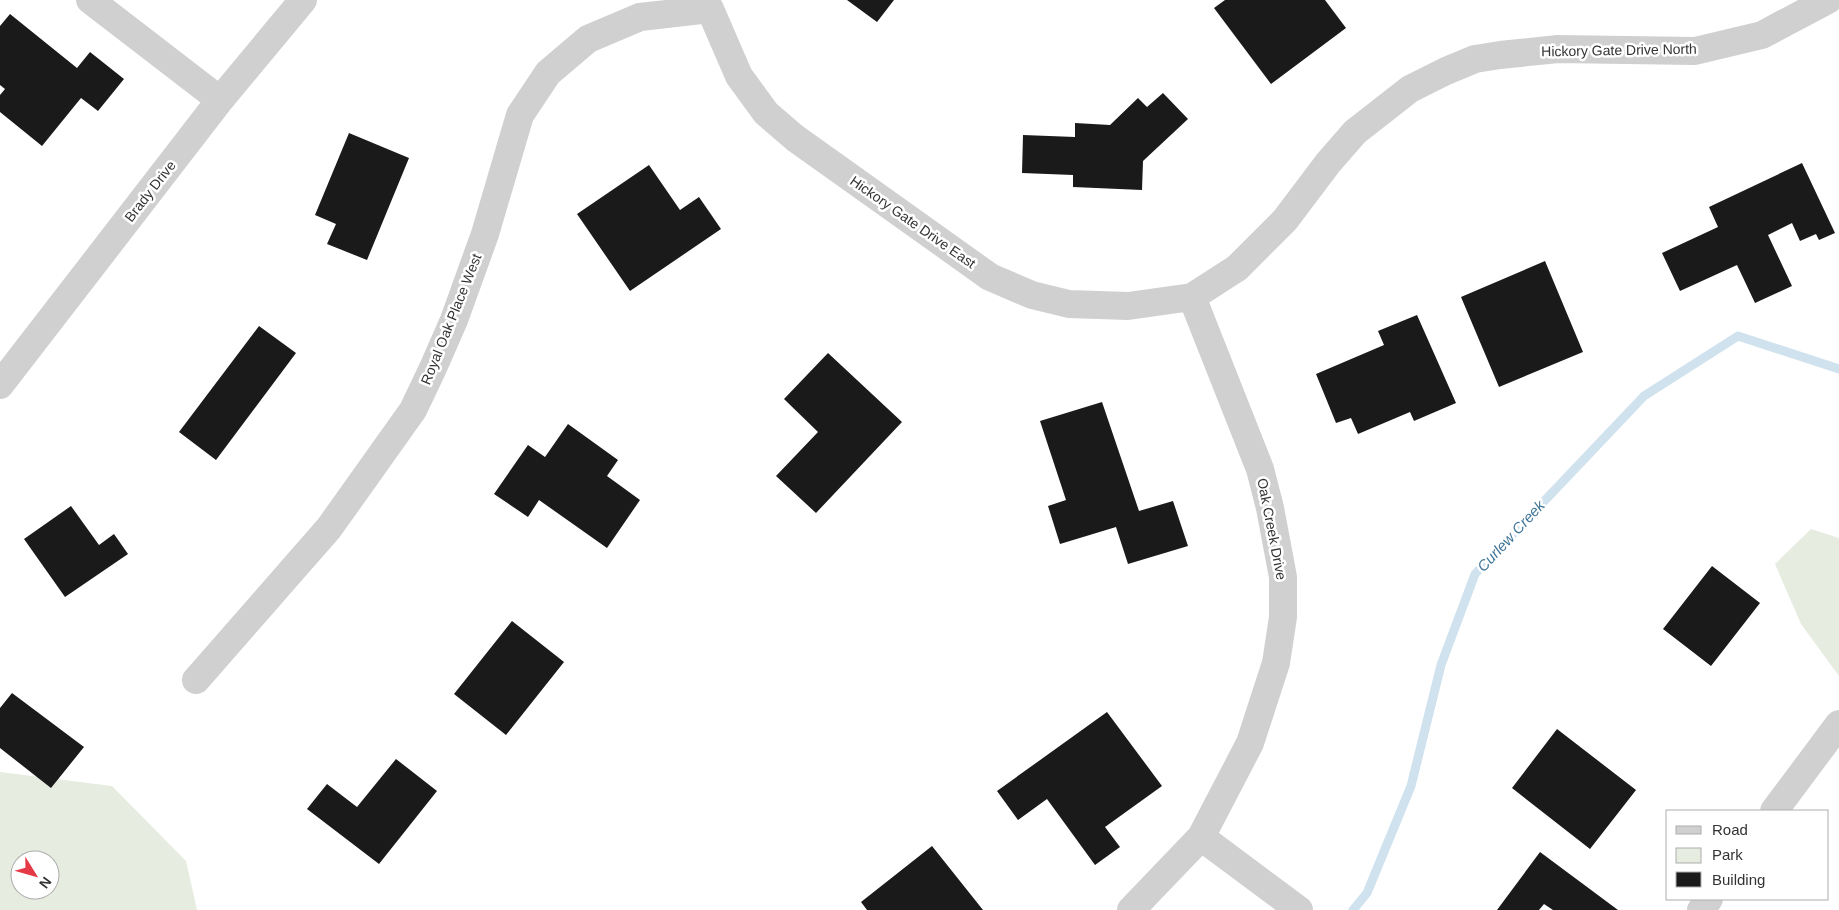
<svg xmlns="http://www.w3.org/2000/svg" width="1839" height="910" viewBox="0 0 1839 910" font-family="Arial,sans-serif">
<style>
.green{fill:#e6ecdf;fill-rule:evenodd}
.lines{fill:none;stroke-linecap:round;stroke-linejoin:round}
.stream{stroke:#cfe2ee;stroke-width:9}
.building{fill:#1a1a1a}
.street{stroke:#d0d0d0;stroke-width:28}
.labels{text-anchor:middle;stroke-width:5;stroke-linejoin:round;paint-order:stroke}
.street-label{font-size:14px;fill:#333;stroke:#fff}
.water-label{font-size:15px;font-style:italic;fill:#3f7597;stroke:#fff}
</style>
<rect width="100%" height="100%" fill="#fff"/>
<path class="green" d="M1811 529 1839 538V676L1801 624 1775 564Z
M0 772 112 786 186 861 197 910H0ZM20 860H50V890H20Z"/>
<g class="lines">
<path class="stream" d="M1353 910 1367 893 1411 786 1441 665 1475 574 1644 396 1738 336 1839 369"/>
</g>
<path class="building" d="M847 0H894L877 22Z
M1225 0H1325L1346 28 1271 84 1214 8Z
M10 14 77 68 90 52 124 79 98 111 81 98 42 146 0 112V95L5 89 0 85V26Z
M1163 93 1188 119 1143 161 1142 190 1073 187V175L1022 173 1023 135 1075 137V123L1110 125 1138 98 1147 107Z
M349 133 409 158 367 260 327 244 336 224 315 215Z
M1802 163 1835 233 1819 240 1816 234 1800 241 1792 223 1768 235 1792 286 1755 303 1737 265 1680 291 1662 253 1718 227 1709 207Z
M649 165 680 210 699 197 721 229 630 291 577 214Z
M1545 261 1583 352 1499 387 1461 297Z
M1417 315 1456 403 1414 421 1410 412 1358 434 1351 418 1336 423 1316 374 1384 345 1378 331Z
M259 326 296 353 216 460 179 432Z
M828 353 902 422 816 513 776 476 818 432 784 399Z
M1102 402 1139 511 1173 501 1188 546 1128 564 1116 527 1060 544 1048 506 1066 500 1040 421Z
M568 424 618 460 607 476 640 500 607 548 539 500 528 517 494 494 528 445 545 457Z
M71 506 99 545 114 534 128 554 65 597 24 539Z
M1712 566 1760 603 1711 666 1663 629Z
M512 621 564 662 506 735 454 694Z
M12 693 84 747 51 788 0 748V708Z
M1107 712 1162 786 1105 827 1120 847 1095 865 1047 799 1018 820 997 791Z
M1557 729 1636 790 1590 849 1512 788Z
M396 759 437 791 379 864 307 809 327 784 357 807Z
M932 846 983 910H867L861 902Z
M1540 852 1618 910H1553L1544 904 1539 910H1497Z"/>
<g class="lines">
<path class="street" d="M90 0 220 100
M710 9 739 76 766 113 795 138 990 277 1032 295 1069 304 1128 306 1192 297 1237 268 1285 220 1328 163 1355 132 1410 89 1446 71 1475 59 1500 55 1558 49 1695 51 1762 35 1828 0
M0 385 220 100 303 0
M196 680 329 528 413 410 433 368 454 320 485 234 520 115 548 73 588 39 640 17 710 9
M1774 811 1839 724
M1201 837 1299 910
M1131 910 1201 837 1250 743 1276 663 1283 617V577L1270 508 1260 469 1192 297
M1701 910 1709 899"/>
</g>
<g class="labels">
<g class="street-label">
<text transform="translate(1619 50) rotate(-1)" y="5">Hickory Gate Drive North</text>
<text transform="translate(150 191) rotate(-52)" y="5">Brady Drive</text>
<text transform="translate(913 222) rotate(35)" y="5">Hickory Gate Drive East</text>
<text transform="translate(451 319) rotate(-68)" y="5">Royal Oak Place West</text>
<text transform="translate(1272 529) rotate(79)" y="5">Oak Creek Drive</text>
</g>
<g class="water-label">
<text transform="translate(1511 536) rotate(-47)" y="5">Curlew Creek</text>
</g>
</g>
<rect x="1666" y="810" width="162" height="90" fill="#ffffff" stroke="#adadad"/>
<rect x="1676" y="826" width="25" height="8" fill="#d0d0d0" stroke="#adadad"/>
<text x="1712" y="835" font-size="15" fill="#333333">Road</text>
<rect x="1676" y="848" width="25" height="15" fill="#e6ecdf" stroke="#adadad"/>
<text x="1712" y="860" font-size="15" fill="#333333">Park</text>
<rect x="1676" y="872" width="25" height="15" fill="#1a1a1a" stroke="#adadad"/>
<text x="1712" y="885" font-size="15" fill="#333333">Building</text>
<g transform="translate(35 875) rotate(127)"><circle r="24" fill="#ffffff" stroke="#adadad"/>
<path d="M0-4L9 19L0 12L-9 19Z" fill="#e63946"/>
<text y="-8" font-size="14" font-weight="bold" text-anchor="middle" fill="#333333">N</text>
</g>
</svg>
